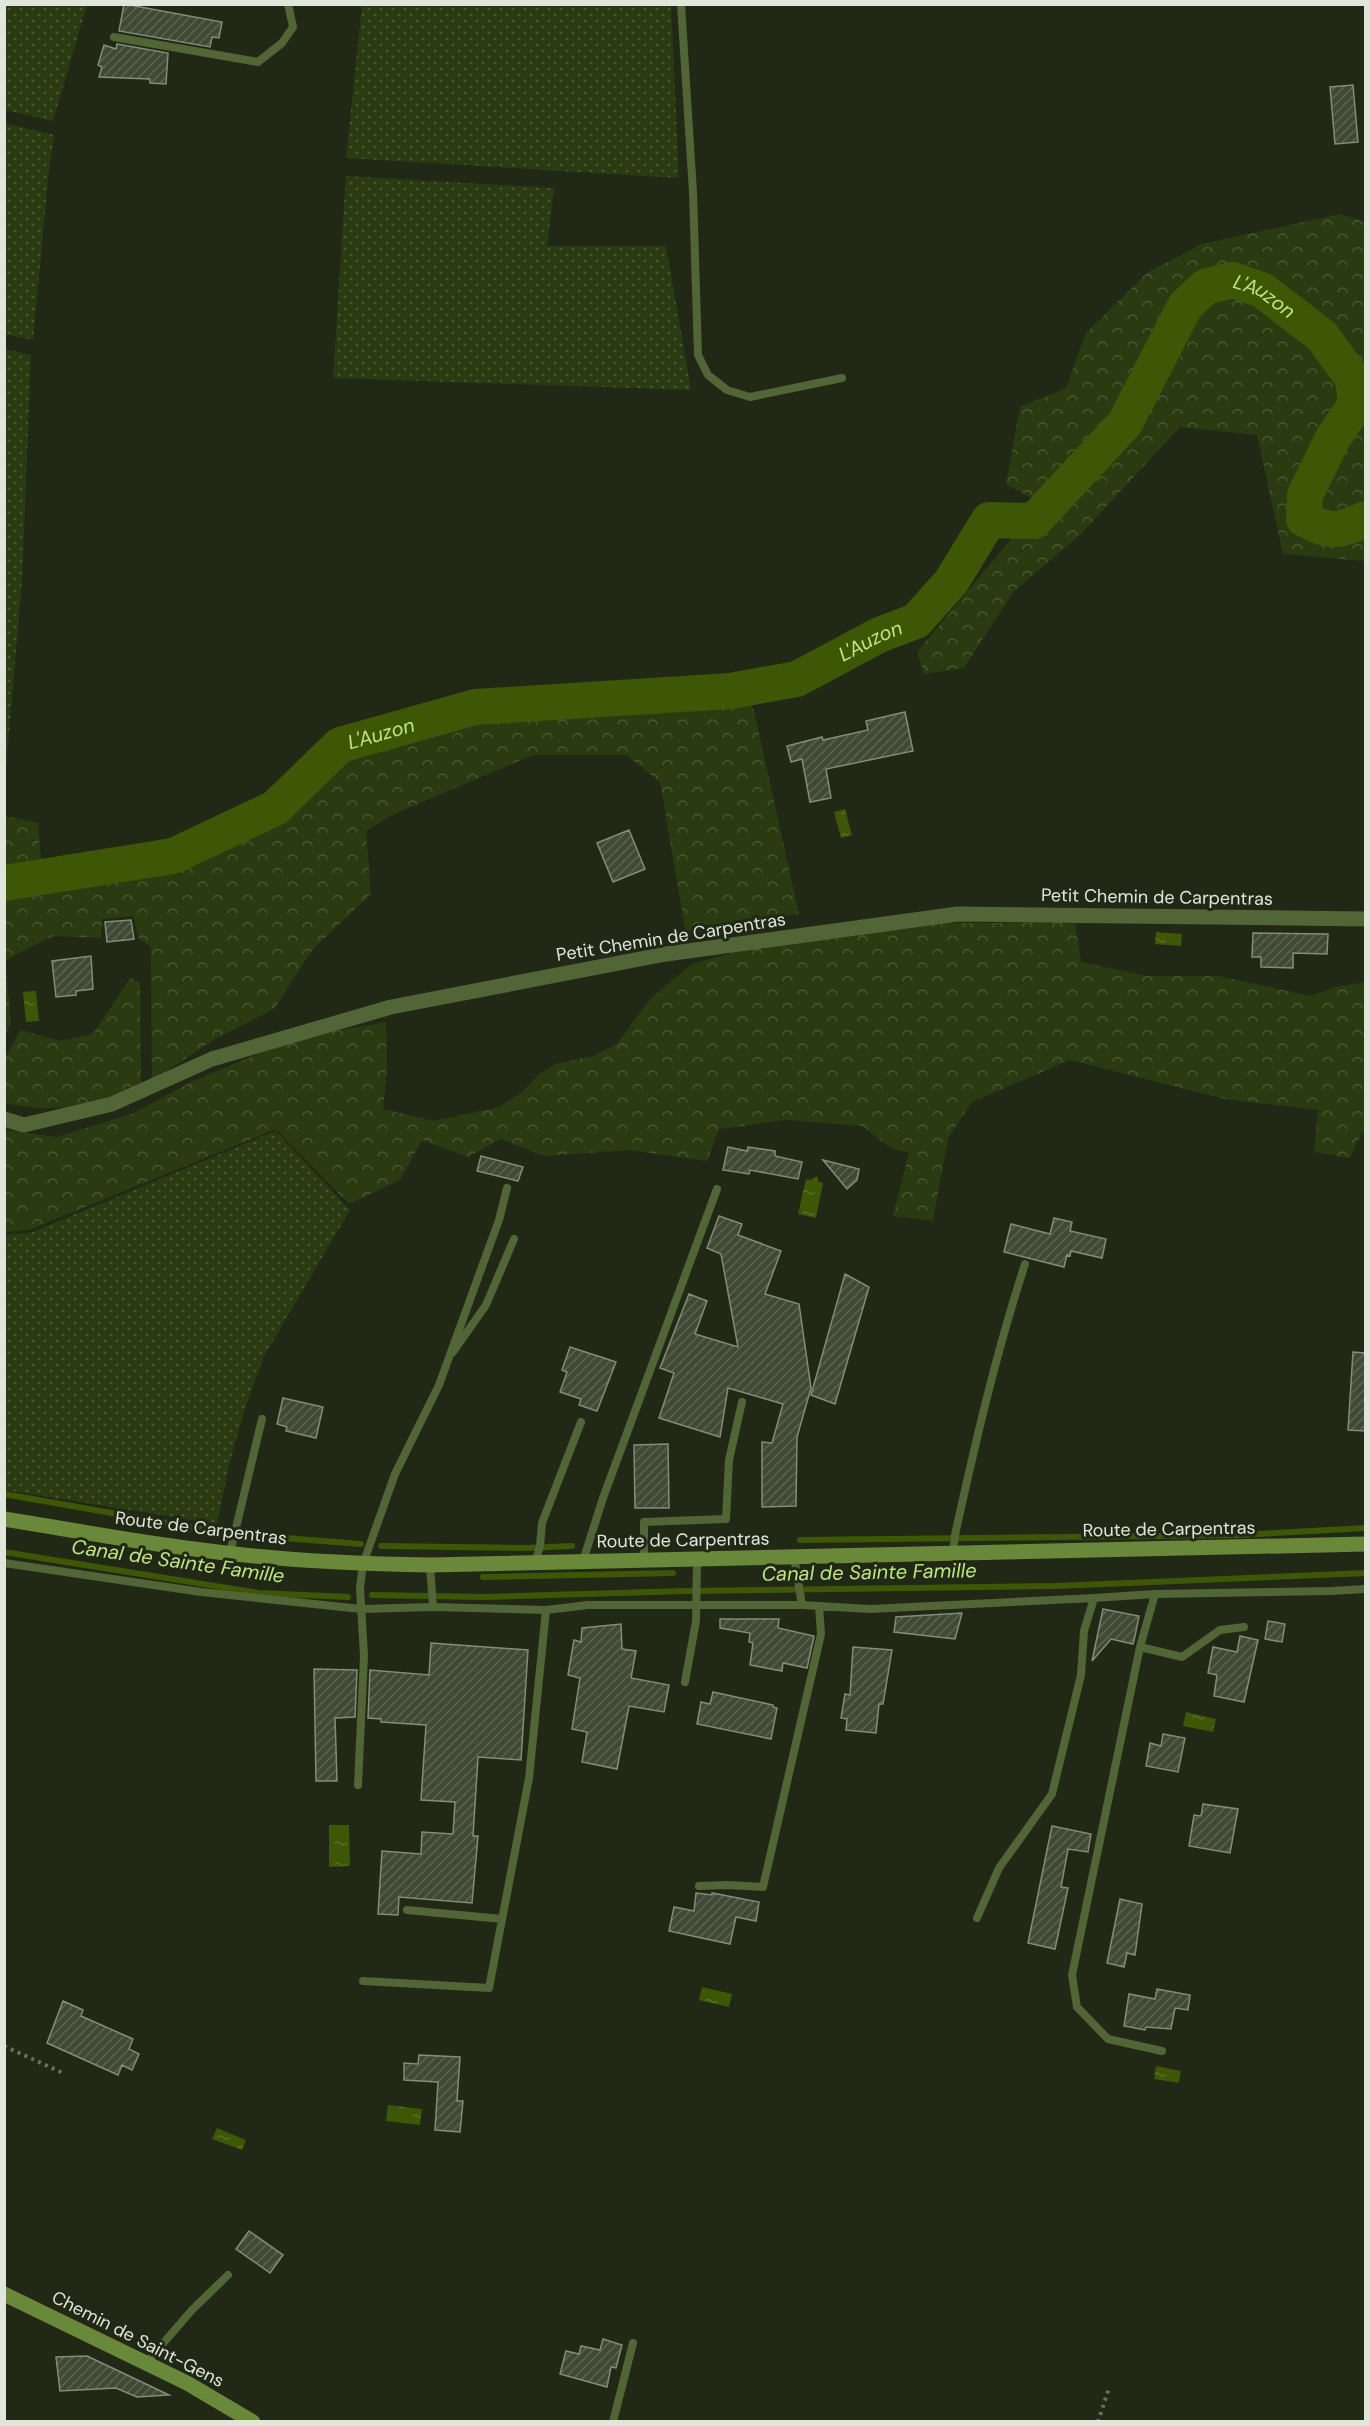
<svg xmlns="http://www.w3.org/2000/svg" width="1370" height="2426" viewBox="0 0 1370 2426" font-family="'DM Sans',sans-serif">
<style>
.grass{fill:url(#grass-dots)}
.forest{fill:url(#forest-crowns)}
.water{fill:url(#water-ripples)}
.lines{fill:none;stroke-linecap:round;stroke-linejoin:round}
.stream{stroke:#3d5706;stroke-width:6}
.river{stroke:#3d5706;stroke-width:36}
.building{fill:url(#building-hatch);stroke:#838d78;stroke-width:1.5}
.path{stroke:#6a7060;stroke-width:4;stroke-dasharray:3 4.5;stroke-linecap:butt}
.lane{stroke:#516536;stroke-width:8}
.street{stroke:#516536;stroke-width:15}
.secondary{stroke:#6a883a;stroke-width:15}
.labels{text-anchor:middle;stroke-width:6;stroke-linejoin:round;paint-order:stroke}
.street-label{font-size:18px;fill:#e1e6da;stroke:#212816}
.water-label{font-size:20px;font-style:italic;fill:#bee783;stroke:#212816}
</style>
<defs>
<pattern id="grass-dots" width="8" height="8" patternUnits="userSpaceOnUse" patternTransform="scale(1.5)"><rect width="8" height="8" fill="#2b3b11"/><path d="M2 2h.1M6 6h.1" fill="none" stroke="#495733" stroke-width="1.8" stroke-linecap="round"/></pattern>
<pattern id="forest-crowns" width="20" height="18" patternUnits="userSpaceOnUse" patternTransform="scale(1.5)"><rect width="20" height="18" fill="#2b3b11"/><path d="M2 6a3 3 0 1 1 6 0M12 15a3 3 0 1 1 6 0" fill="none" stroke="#495733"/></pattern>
<pattern id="water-ripples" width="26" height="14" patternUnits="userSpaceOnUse" patternTransform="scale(1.5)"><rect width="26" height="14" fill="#3d5706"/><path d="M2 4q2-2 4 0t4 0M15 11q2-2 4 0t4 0" fill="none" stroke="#596f2a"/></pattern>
<pattern id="building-hatch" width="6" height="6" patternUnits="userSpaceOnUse" patternTransform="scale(1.5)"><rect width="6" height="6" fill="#404936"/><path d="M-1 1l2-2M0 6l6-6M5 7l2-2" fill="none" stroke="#5b6352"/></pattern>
</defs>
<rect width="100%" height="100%" fill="#212816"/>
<path class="grass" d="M5 4 87 5 53 121 5 110Z
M362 5H671L679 178 346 158Z
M5 123 54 135 49 169 33 340 5 334Z
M346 176 554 188 547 246H666L691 390 333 378Z
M5 349 31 355 22 580 5 779Z
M276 1131 350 1210 264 1356 245 1408 229 1465 217 1524 5 1490V1235L30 1233Z"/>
<path class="forest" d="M1340 214 1365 222V561L1283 554 1257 435 1180 427 1080 535 1014 591 964 668 924 674 917 652 1041 503 1006 484 1020 407 1066 388 1086 333 1148 272 1202 244Z
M745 693 754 711 799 914 686 934 660 782 626 755H533L394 814 366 831 371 894 313 949 274 1009 213 1040 152 1081 151 947 139 939 133 916 102 919 101 938 53 936 5 960 11 1023 5 1035V816L38 823 43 886 175 866 279 817 343 755 368 751 478 718 732 697Z
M946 923H1075L1081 962 1147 976H1218L1311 996 1336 987 1365 982V1133L1362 1132 1350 1158 1314 1152 1318 1110 1225 1099 1070 1060 972 1102 948 1138 933 1221 893 1216 909 1153 891 1148 862 1126 786 1120 719 1129 707 1161 630 1150 544 1156 501 1139 468 1157 422 1140 400 1180 349 1204 276 1129 29 1230 5 1232V1130L56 1137 132 1114 191 1082 269 1049 319 1034 386 1022 387 1070 383 1109 434 1121 499 1107 521 1093 539 1074 556 1064 593 1056 616 1045 650 999 692 964 762 945Z
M130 978 140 983 141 1085C95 1104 54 1115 5 1103L4 1061 20 1030 60 1041 93 1034Z"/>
<path class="water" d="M845 809 852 835 841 838 834 812Z
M1156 932 1182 934 1181 946 1155 944Z
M36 991 39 1021 26 1022 23 992Z
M817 1176 819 1182 823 1183 816 1218 798 1214 806 1179 810 1180Z
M1186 1712 1216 1719 1213 1732 1183 1726Z
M329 1825H349L350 1866 329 1867Z
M702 1987 732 1994 729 2007 699 2000Z
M1156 2066 1181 2071 1179 2083 1154 2079Z
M388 2105 422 2109 420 2125 386 2121Z
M217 2128 246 2140 242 2150 212 2139Z"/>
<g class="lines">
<path class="stream" d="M4 1494 219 1532
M246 1535 361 1544
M800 1540 1240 1535 1366 1528
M381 1546 525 1548 572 1546
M4 1552 259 1593 348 1597
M483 1577 673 1573
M372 1595 484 1597 686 1591 1056 1586 1366 1573"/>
<path class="river" id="s1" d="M4 883 173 856 275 808 340 745 475 707 730 691 797 679 879 635 916 621 951 582 989 520 1034 521 1125 423 1185 306 1205 287 1232 280 1262 290 1322 336 1353 379 1356 404 1333 438 1305 495 1304 519C1332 533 1337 532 1366 519"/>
</g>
<path class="building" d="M124 4 222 22 219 38 212 37 210 47 119 31Z
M117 44 168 53 166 84 150 83V79L99 77 102 67 98 65 104 45 116 49Z
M1353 85 1358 142 1335 144 1330 87Z
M905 712 913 751 826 769 831 798 810 802 802 759 791 762 787 746 822 737 823 740 868 730 866 721Z
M629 830 645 869 613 882 597 843Z
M131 920 134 939 107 942 105 922Z
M1253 933 1328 934 1327 954 1293 953V968L1261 967V957H1252Z
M91 956 93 989 76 991V995L56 997 52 961Z
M728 1147 747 1151 748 1147 775 1151V1156L802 1162 798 1179 750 1170 749 1174 723 1170Z
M481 1156 523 1167 518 1181 477 1171Z
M823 1160 859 1169 857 1180 847 1189Z
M719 1216 742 1224 738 1235 781 1251 765 1294 799 1304 811 1388 797 1437 796 1506 762 1507V1442L772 1443 783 1404 728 1388 720 1437 659 1418 674 1373 660 1368 689 1294 707 1301 695 1334 738 1347 721 1254 707 1248Z
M1054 1218 1072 1222 1070 1231 1106 1239 1102 1258 1071 1251 1070 1256 1067 1255 1064 1267 1004 1252 1011 1224 1050 1234Z
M845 1274 869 1287 835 1404 811 1395Z
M570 1347 616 1362 597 1411 579 1405 581 1399 560 1392 567 1372 562 1370Z
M1353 1352 1365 1353V1431L1348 1430Z
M283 1398 323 1407 316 1438 286 1431 287 1427 277 1424Z
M668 1444 669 1508H635L634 1445Z
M1103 1609 1139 1616 1135 1636 1133 1644 1111 1639 1092 1661Z
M962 1613 955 1639 894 1632 896 1617Z
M720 1619H779L778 1628 814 1636 807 1668 783 1663 782 1671 750 1665 753 1643 749 1642 750 1633 720 1628Z
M1268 1621 1285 1624 1282 1642 1265 1639Z
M621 1624 622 1649 636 1651 631 1678 669 1685 664 1712 629 1706 617 1769 582 1762 587 1732 572 1729 580 1678 568 1675 574 1640 581 1642 582 1628Z
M1240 1636 1258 1640 1244 1702 1214 1696 1217 1675 1208 1673 1213 1647 1237 1652Z
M431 1643 528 1650 521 1760 478 1757 473 1836H478L472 1903 399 1897 398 1915 378 1914 382 1851 421 1854 422 1832 453 1834 455 1802 421 1800 426 1725 381 1722V1719L368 1718 370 1670 429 1675Z
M853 1647 892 1650 883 1704H879L876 1733 846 1730 847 1719 841 1718 845 1694 850 1695Z
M314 1669 357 1670 355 1717 335 1718 337 1781H316Z
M713 1692 773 1705V1707L777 1708 771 1739 697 1724 701 1702 710 1704Z
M1163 1734 1185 1738 1178 1772 1146 1766 1150 1743 1161 1746Z
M1203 1804 1238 1809 1230 1853 1189 1846 1194 1815 1201 1816Z
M1052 1826 1091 1834 1088 1852 1068 1849 1061 1887 1068 1888 1055 1949 1028 1943Z
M696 1893 712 1895V1893L759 1902 756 1921 736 1917 730 1944 669 1931 674 1907 694 1911Z
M1120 1899 1142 1904 1135 1955 1127 1953 1124 1967 1107 1963Z
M1157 1989 1190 1995 1188 2010 1175 2008 1171 2029 1146 2027 1145 2030 1124 2026 1129 1994 1155 1999Z
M63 2001 83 2010 81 2016 133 2039 129 2049 139 2054 132 2070 122 2065 118 2075 47 2043Z
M419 2055 460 2057 457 2101H463L460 2132 435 2130 438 2082 404 2080V2063L418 2064Z
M249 2231 283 2255 270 2273 236 2249Z
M603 2339 622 2345 616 2368 611 2367 607 2387 560 2374 566 2351 579 2354 581 2346 600 2350Z
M87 2356 169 2395 137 2397 116 2388 60 2391 56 2357Z"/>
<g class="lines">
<path class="path" d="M4 2046 63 2073
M1098 2422 1109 2388"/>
<path class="lane" d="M681 4 693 192 698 355 708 375 727 390 750 397 842 378
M114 37 258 62 282 43 293 27 288 4
M453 1352 486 1305 514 1239
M230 1553 262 1419
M953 1554 955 1535C975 1444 996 1353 1025 1264
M794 1557 802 1605 870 1609 1094 1598
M644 1560V1522L726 1519 729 1460 742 1402
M583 1561 603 1498 717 1189
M4 1563 201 1592 361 1609 433 1607
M535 1563 540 1546 542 1523 581 1422
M546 1610 588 1605H802
M1140 1647 1182 1657 1220 1630 1244 1627
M685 1682 696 1621 697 1559
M358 1785 364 1656 360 1588 363 1564 395 1474 439 1385 499 1220 507 1188
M699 1886 728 1885 763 1887 821 1634 819 1606
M407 1910 502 1919
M977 1918 999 1868 1052 1794 1081 1675 1084 1631 1094 1598 1155 1594
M363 1981 489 1988 529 1778 546 1610 433 1607 430 1565
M1162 2051 1108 2039 1077 2007 1072 1975 1140 1647 1155 1594 1330 1591 1366 1589
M146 2363 192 2310 228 2275
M613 2422 633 2343"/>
<path class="street" d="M4 1119 24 1125 112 1104 212 1059 391 1007 666 954 958 914 1366 919"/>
<path class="secondary" d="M4 1519C68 1529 130 1541 194 1549 272 1560 351 1564 430 1565L1366 1544
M4 2294 187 2383 253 2422"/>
</g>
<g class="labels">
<g class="street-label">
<text transform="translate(1157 897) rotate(1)" y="6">Petit Chemin de Carpentras</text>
<text transform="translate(671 937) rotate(-9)" y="6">Petit Chemin de Carpentras</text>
<text transform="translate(201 1528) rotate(7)" y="6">Route de Carpentras</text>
<text transform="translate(1169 1529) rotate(-1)" y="6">Route de Carpentras</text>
<text transform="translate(683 1540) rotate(-1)" y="6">Route de Carpentras</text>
<text transform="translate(138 2339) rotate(27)" y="6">Chemin de Saint-Gens</text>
</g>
<g class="water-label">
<text dy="7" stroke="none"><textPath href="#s1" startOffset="1498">L'Auzon</textPath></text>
<text dy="7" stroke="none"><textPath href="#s1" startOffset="921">L'Auzon</textPath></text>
<text dy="7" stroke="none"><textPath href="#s1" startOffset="417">L'Auzon</textPath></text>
<text transform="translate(178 1561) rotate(8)" y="7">Canal de Sainte Famille</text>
<text transform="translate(869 1572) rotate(-1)" y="7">Canal de Sainte Famille</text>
</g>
</g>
<rect width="1370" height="2426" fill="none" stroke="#e1e6da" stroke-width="12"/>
</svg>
